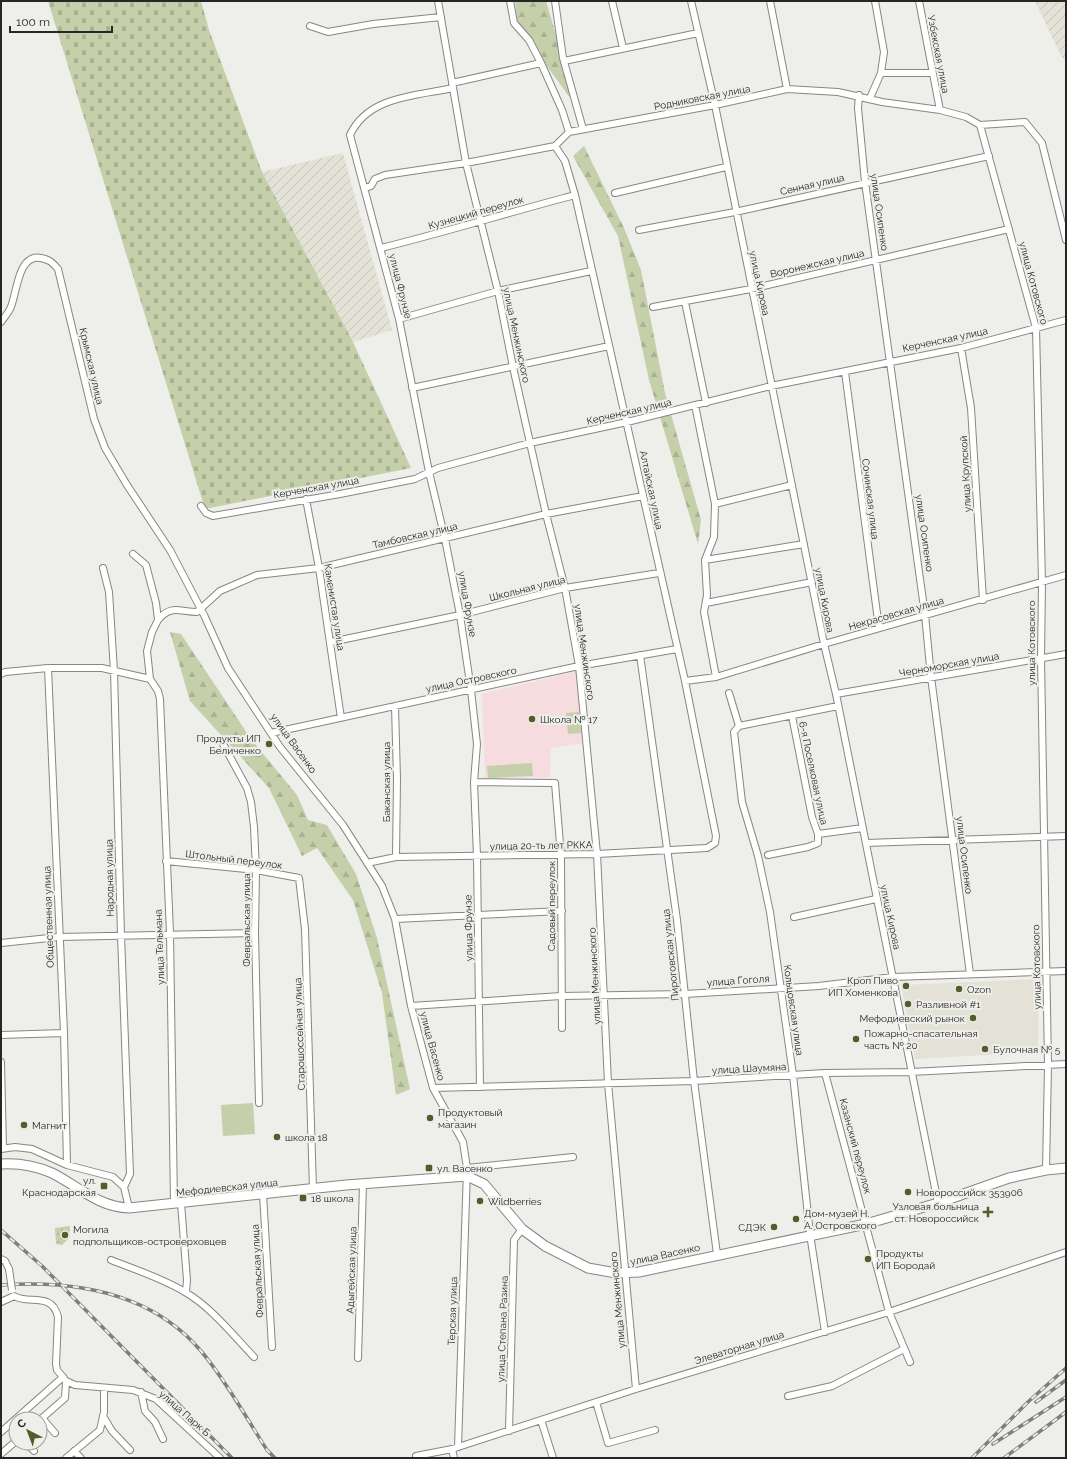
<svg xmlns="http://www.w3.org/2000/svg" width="1067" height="1459" viewBox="0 0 1067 1459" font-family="Raleway,sans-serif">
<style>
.built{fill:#e4e2d7}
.industrial{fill:url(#industrial-furrows)}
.education{fill:#f7dcdf}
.grass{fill:url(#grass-dots)}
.forest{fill:url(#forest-firs)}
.cemetery{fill:url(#cemetery-stones)}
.garden{fill:#c5cfaa}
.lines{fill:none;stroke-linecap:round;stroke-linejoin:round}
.minor-casing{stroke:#878683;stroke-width:8}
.primary-casing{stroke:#878683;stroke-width:11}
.minor{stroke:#fff;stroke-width:6}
.primary{stroke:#fff;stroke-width:9}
.rail-casing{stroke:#7e7e7b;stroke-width:3.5}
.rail{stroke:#eeeeea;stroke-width:2;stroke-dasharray:6;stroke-linecap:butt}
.minor-bridge-casing{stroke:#878683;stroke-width:8;stroke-linecap:butt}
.minor-bridge{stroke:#fff;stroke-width:6}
.poi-dot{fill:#535c2b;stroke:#eeeeea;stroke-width:1.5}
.labels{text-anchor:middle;stroke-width:4;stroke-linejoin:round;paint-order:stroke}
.street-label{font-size:10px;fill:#262624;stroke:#eeeeea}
.poi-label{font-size:10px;fill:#262624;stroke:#eeeeea;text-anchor:start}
</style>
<defs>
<pattern id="industrial-furrows" width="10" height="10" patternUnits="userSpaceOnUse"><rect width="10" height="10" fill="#e4e2d7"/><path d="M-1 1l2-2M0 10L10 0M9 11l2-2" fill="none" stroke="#c3c2b8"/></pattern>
<pattern id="grass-dots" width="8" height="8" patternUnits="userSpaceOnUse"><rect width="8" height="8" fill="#c5cfaa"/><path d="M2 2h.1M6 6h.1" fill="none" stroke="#a9b292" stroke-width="1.8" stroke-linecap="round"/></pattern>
<pattern id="forest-firs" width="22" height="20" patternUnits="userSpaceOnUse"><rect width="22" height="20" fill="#c5cfaa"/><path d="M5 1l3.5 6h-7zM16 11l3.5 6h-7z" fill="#a9b292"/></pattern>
<pattern id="cemetery-stones" width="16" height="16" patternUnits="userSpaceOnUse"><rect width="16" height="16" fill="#c5cfaa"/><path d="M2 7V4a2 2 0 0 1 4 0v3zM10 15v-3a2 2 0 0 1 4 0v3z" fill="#a9b292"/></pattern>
</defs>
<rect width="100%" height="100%" fill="#eeeeea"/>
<path class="built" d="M1039 979 1038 1052 915 1059 901 985Z"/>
<path class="industrial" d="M1035 1H1066V62L1061 56Z
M343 153 392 330 353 342 262 172Z"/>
<path class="education" d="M578 671 584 743 551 748 550 777 485 778 482 694Z"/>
<path class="grass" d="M70 1226 69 1238 62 1245 56 1244 55 1228Z"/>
<path class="forest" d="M515 1H546L577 107 518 27Z
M584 146 624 228 641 270 665 393 701 520 698 544 649 380 618 236 573 156Z
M170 632 181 634 251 739 297 795 308 820 327 825 356 874 377 938 410 1089 396 1095 382 993 353 900 317 848 302 856 269 788 190 701Z"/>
<path class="cemetery" d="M48 1H201L209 30 262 172 353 342 411 468 205 509Z"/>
<path class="garden" d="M579 712 581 733 568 734 566 713Z
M532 763 533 776 488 778 487 766Z
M253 1103 255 1134 223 1136 221 1105Z"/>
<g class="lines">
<defs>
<path id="minor" d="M438 1 466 163 498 291 513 367 546 514 565 588 579 666 597 854 608 1083 636 1389
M510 1 514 23 529 40 541 63 562 110 569 132
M555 1 563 58 583 129
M612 1 623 48
M691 1 715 105 824 644 836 694 938 1203
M770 1 787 89
M919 1 940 110
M310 26 328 32 373 24 441 17
M564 61 698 33
M881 73H932
M452 83 541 63
M453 88C416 96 368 96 350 135L399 319 429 472 445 539 460 615 471 690 477 744 474 782 477 856 480 1087
M859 95 858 108 865 182 925 615 931 677 970 974
M870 98 881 73 884 52 875 1
M980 125 1036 328 1042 582 1041 658 1048 1065 1046 1170
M365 188 371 186 375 179 385 175 466 163 555 146 569 132 715 105 787 89 838 92 882 102 940 110 966 117 980 125 1025 122 1042 143 1066 240
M615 193 726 167
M639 230 735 212 989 156
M381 248C446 232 510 212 575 195
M685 302 706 403
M653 307 751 289 1009 229
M399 319 498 291 591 271
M1 322C4 318 8 313 10 309 17 296 17 253 41 258 50 260 52 262 58 269L94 419 105 448 127 485 170 550 204 615 228 668 280 747 343 825 382 886 395 919 411 1006 433 1088 463 1142 467 1168 458 1447
M961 348 971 408 983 600
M845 372 879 628
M412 388 609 346
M695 405 715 504 714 537 705 560 707 595 704 612 716 677
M306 499 319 568 341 718
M715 504 792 485
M201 506 206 513 213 516 340 494 415 479 438 468 530 443 627 422 771 386 961 348 1066 320
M133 554 146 565 156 603 158 620 152 632 147 651 150 679
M705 560 804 544
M103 568 109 592 114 671 121 935 130 1174 124 1187
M706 603 812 582
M158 620C171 604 180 612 197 612L220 591 257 575 319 568 546 514 643 496
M331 642 460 615 565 588 659 573
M640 655 677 920 694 1081 717 1254
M48 668 64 1033 67 1165
M1 674 5 672 48 668H102L150 679 158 691 160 699 170 933 174 1204
M685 681 716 677 824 644 1066 575
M729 693 739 726 734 732 742 802 758 856 770 912 793 1075 810 1234 825 1332
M836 694 1066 654
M395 706 397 779 396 857
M792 716 812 817 818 834
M739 726 838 706
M271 733 579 666 677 649
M223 744 247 788 251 802 254 827 256 870 255 933 259 1103
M474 782 555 783 561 856 562 1028
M866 843 1066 836
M768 855 808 847 818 843V834L863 828
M166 861 256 870 299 878 305 929 313 1189
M367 863 396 857 597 854 707 848 715 843 716 836 685 681 575 195 565 161 555 146
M794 917 876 899
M395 919 562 911
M1 943 59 937 255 933
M411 1006 561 996 685 994 819 986 893 977 1066 971
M1 1035 64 1033
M1 1062 3 1148
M825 1073 889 1312 910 1362
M433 1088 694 1081 825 1073 911 1072 1066 1064
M1 1149 15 1147 32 1149 67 1165 113 1177 124 1187 129 1208
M467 1168 573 1157
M263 1194 272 1347
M181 1203 187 1280 186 1292
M1 1259 5 1261 9 1269
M111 1260C136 1270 162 1278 185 1292 211 1307 233 1335 254 1357
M1 1302 14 1296C28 1305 52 1291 58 1317L56 1364 57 1370 63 1377 1 1432
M358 1358 363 1184
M63 1377 66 1381 75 1385 133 1390 156 1399 220 1458
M141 1392 145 1411 155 1422 163 1439
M788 1396 832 1386 904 1349
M596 1402 608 1443 655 1430
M103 1416 112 1431 130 1450
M42 1418 55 1433
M40 1420 65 1398 66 1381
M541 1420 553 1458
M509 1431 514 1240 522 1229
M26 1443 34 1451
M452 1449 454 1458
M74 1451 81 1458
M1 1454 16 1441
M416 1456 452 1449 636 1389 889 1312 1066 1252
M66 1458 100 1430 104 1412V1388"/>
<path id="primary" d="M1 1164C18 1163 36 1166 52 1173 78 1186 98 1207 129 1208L346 1185 467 1176 484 1184 522 1229 545 1246 588 1268 616 1273 639 1272 866 1224 938 1203 1009 1178 1046 1170 1066 1168"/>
</defs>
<use href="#minor" class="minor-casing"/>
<use href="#primary" class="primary-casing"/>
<use href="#minor" class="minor"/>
<use href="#primary" class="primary"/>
<defs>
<path id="rail" d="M1 1230 42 1266 232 1458
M1 1285C74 1280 151 1292 201 1351 225 1379 247 1419 267 1450L275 1458
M1036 1402 1066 1380
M993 1444 1066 1397
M972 1458 1029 1401 1066 1368
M1004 1458 1066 1412"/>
</defs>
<use href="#rail" class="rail-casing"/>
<use href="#rail" class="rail"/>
<defs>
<path id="minor-bridge" d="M9 1269 12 1290"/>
</defs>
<use href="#minor-bridge" class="minor-bridge-casing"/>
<use href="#minor-bridge" class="minor-bridge"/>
</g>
<g class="poi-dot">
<circle cx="532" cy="719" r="4"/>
<circle cx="269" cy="744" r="4"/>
<circle cx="906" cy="986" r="4"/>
<circle cx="959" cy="989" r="4"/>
<circle cx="908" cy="1004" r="4"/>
<circle cx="973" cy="1018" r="4"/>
<circle cx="856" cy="1039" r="4"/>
<circle cx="985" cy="1049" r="4"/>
<circle cx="430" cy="1118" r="4"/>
<circle cx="24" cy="1125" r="4"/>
<circle cx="277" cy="1137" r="4"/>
<rect x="425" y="1164" width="8" height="8" rx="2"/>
<rect x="100" y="1182" width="8" height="8" rx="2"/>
<circle cx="908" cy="1192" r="4"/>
<rect x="299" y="1194" width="8" height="8" rx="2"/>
<circle cx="480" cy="1201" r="4"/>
<path d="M986 1206h4v4h4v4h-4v4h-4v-4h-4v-4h4z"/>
<circle cx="796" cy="1219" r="4"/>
<circle cx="774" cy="1227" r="4"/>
<circle cx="65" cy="1235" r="4"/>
<circle cx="868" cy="1259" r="4"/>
</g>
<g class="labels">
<g class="street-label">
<text transform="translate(939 54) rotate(79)" y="4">Узбекская улица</text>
<text transform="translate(702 97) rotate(-11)" y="4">Родниковская улица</text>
<text transform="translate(812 184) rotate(-13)" y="4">Сенная улица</text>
<text transform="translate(476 212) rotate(-16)" y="4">Кузнецкий переулок</text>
<text transform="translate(880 212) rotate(82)" y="4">улица Осипенко</text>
<text transform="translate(817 263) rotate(-13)" y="4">Воронежская улица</text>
<text transform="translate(760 283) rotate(78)" y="4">улица Кирова</text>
<text transform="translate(1034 283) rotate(75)" y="4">улица Котовского</text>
<text transform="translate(401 286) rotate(76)" y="4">улица Фрунзе</text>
<text transform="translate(517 335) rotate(78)" y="4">улица Менжинского</text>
<text transform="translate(945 339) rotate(-12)" y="4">Керченская улица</text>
<text transform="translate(92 366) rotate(77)" y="4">Крымская улица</text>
<text transform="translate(629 411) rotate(-13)" y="4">Керченская улица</text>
<text transform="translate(965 474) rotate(-93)" y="4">улица Крупской</text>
<text transform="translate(316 487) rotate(-10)" y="4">Керченская улица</text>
<text transform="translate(652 490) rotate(78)" y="4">Алтайская улица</text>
<text transform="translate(871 499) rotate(83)" y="4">Сочинская улица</text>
<text transform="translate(925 533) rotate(82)" y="4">улица Осипенко</text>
<text transform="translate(415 535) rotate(-13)" y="4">Тамбовская улица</text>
<text transform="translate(527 588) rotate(-14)" y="4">Школьная улица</text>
<text transform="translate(825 600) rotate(79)" y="4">улица Кирова</text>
<text transform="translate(468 604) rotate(80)" y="4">улица Фрунзе</text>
<text transform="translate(335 607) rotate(81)" y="4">Каменистая улица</text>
<text transform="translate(896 613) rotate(-16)" y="4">Некрасовская улица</text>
<text transform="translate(1031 643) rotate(-90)" y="4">улица Котовского</text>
<text transform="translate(585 652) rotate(82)" y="4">улица Менжинского</text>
<text transform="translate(949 664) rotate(-10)" y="4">Черноморская улица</text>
<text transform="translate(471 679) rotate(-12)" y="4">улица Островского</text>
<text transform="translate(294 743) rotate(54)" y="4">улица Васенко</text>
<text transform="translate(814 773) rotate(78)" y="4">6-я Поселковая улица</text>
<text transform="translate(386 782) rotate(-90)" y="4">Баканская улица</text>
<text transform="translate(541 845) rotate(-1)" y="4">улица 20-ть лет РККА</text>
<text transform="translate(965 855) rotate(83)" y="4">улица Осипенко</text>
<text transform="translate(234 859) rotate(7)" y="4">Штольный переулок</text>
<text transform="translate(109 878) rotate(-91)" y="4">Народная улица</text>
<text transform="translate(551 906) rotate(-90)" y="4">Садовый переулок</text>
<text transform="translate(48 917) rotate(-92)" y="4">Общественная улица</text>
<text transform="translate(891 917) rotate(78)" y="4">улица Кирова</text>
<text transform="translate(246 920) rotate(-90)" y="4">Февральская улица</text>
<text transform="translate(468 928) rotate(-91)" y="4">улица Фрунзе</text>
<text transform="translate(159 947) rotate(-92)" y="4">улица Тельмана</text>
<text transform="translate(670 955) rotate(-96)" y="4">Пироговская улица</text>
<text transform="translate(1036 967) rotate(-91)" y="4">улица Котовского</text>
<text transform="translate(594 976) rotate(-93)" y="4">улица Менжинского</text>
<text transform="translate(738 980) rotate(-4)" y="4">улица Гоголя</text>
<text transform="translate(794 1010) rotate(82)" y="4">Кольцовская улица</text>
<text transform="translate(299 1034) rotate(-92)" y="4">Старошоссейная улица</text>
<text transform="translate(433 1046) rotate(75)" y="4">улица Васенко</text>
<text transform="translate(749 1068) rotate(-3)" y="4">улица Шаумяна</text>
<text transform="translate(856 1146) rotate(75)" y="4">Казанский переулок</text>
<text transform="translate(227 1187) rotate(-6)" y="4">Мефодиевская улица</text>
<text transform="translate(665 1254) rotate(-12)" y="4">улица Васенко</text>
<text transform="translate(351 1270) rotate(-88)" y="4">Адыгейская улица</text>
<text transform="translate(257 1271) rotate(-93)" y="4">Февральская улица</text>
<text transform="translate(617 1300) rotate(-95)" y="4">улица Менжинского</text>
<text transform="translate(452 1311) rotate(-88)" y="4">Терская улица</text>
<text transform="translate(502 1329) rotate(-88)" y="4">улица Степана Разина</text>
<text transform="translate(739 1347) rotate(-17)" y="4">Элеваторная улица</text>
<text transform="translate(185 1413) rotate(41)" y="4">улица Парк Б</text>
</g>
<g class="poi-label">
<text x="540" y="723">Школа № 17</text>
<text x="261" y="742" text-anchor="end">Продукты ИП<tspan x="261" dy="12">Беличенко</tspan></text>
<text x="898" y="984" text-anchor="end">Кроп Пиво<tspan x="898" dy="12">ИП Хоменкова</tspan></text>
<text x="967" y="993">Ozon</text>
<text x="916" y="1008">Разливной #1</text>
<text x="965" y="1022" text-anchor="end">Мефодиевский рынок</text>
<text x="864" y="1037">Пожарно-спасательная<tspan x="864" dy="12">часть № 20</tspan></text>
<text x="993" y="1053">Булочная № 5</text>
<text x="438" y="1116">Продуктовый<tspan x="438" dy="12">магазин</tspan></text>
<text x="32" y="1129">Магнит</text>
<text x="285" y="1141">школа 18</text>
<text x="437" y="1172">ул. Васенко</text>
<text x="96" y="1184" text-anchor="end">ул.<tspan x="96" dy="12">Краснодарская</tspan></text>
<text x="916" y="1196">Новороссийск 353906</text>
<text x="311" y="1202">18 школа</text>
<text x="488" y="1205">Wildberries</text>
<text x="979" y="1210" text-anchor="end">Узловая больница<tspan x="979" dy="12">ст. Новороссийск</tspan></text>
<text x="804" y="1217">Дом-музей Н.<tspan x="804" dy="12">А. Островского</tspan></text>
<text x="766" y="1231" text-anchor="end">СДЭК</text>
<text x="73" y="1233">Могила<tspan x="73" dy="12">подпольщиков-островерховцев</tspan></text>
<text x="876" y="1257">Продукты<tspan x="876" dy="12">ИП Бородай</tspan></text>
</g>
</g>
<rect width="1067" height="1459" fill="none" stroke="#262624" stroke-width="4"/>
<g transform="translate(28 1431) rotate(318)"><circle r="19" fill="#eeeeea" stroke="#9e9e9b"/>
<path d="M0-3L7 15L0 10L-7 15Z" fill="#535c2b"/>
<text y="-6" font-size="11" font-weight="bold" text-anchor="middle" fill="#262624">С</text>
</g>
<path d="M10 26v6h102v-6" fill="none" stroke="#262624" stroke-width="2"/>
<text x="16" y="26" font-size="12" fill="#262624" stroke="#eeeeea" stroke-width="3" paint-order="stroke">100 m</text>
</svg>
